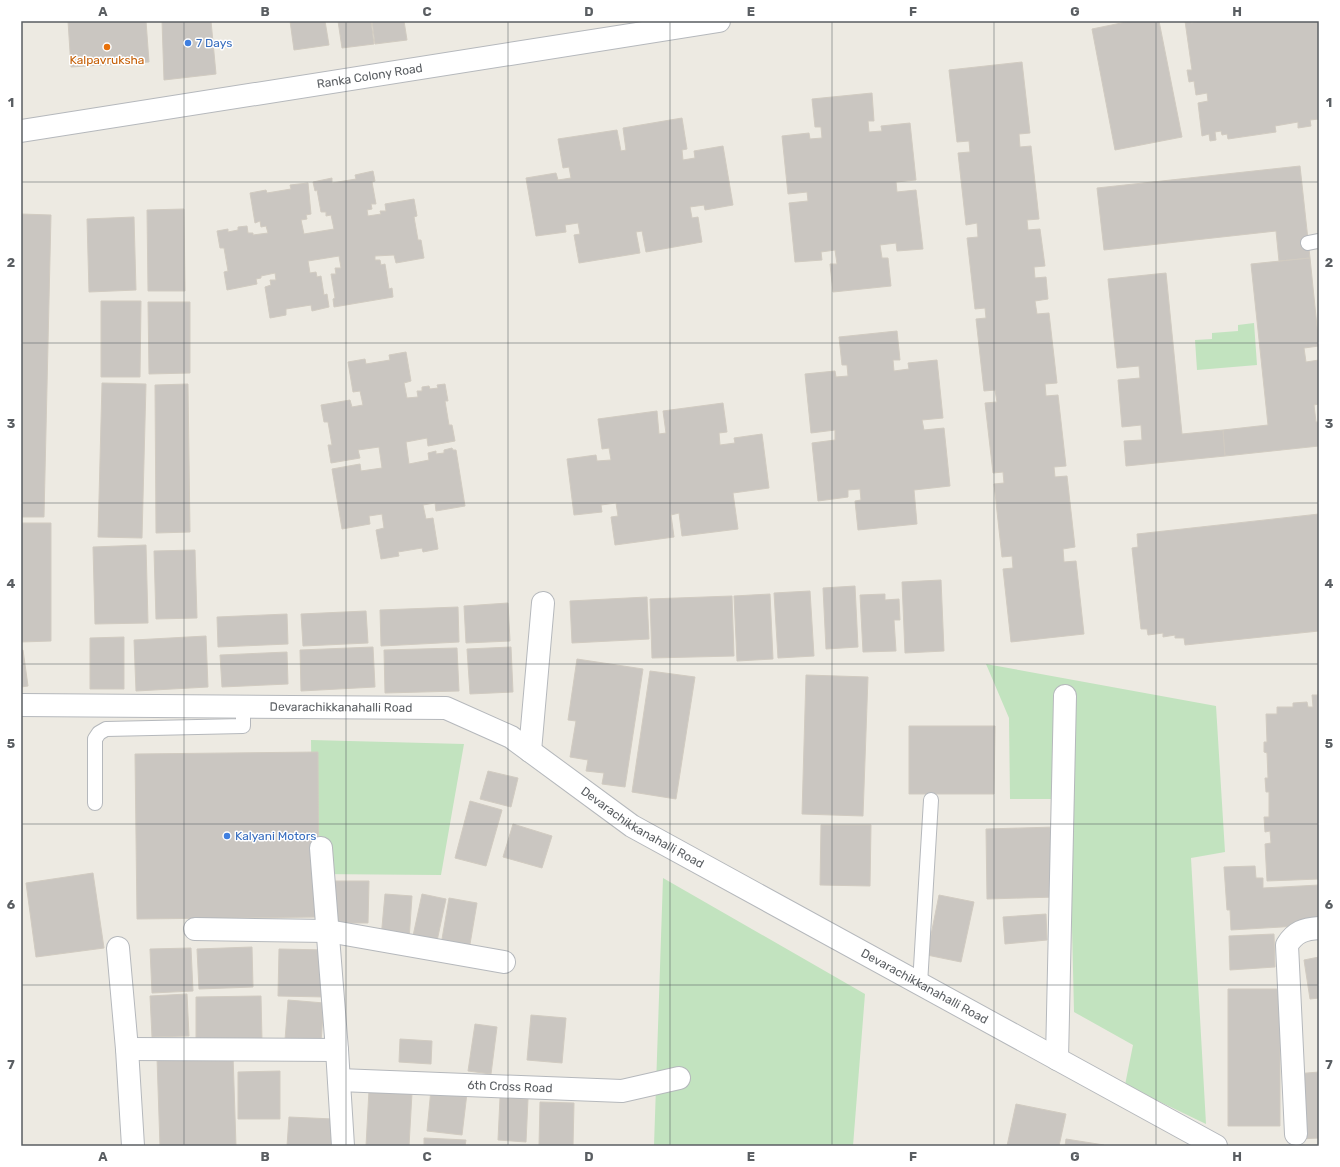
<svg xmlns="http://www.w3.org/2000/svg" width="1340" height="1167" viewBox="0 0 1340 1167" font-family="Rubik,sans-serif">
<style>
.green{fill:#c2e3bf}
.building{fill:#cac6c1;stroke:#d1cbc1}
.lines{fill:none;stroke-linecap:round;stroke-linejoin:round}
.service-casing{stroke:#b5b8bc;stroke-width:16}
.minor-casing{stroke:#b5b8bc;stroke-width:24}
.tertiary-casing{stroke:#b5b8bc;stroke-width:24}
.service{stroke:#fff;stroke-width:14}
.minor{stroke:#fff;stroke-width:22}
.tertiary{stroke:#fff;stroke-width:22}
.grid{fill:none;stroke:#5a5e62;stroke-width:1;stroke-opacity:0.55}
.shop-dot{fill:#3f7fe0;stroke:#fff;stroke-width:1.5}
.food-dot{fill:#e8710a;stroke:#fff;stroke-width:1.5}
.labels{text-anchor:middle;stroke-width:3;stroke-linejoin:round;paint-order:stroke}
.shop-label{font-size:12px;fill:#366cbe;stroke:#fff;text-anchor:start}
.food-label{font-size:12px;fill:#c56008;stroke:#fff}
.street-label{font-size:12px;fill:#5a5e62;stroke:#fff}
.neatline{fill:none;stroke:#5a5e62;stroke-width:1.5}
.grid-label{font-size:13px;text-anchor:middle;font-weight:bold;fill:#5a5e62}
</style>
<rect width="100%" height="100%" fill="#edeae2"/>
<path class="green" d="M1254 323 1257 365 1197 370 1195 340 1212 339V333L1238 331V325Z
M986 664 1216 706 1225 852 1191 858 1206 1124 1125 1085 1133 1045 1074 1012 1069 799H1010L1009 718Z
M311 740 464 744 441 875 313 874Z
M663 878 865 994 853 1146H654Z"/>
<path class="building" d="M68 21H146L149 62 71 67Z
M162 21H211L216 74 164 80Z
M290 21H325L329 45 294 50Z
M338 21H371L374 44 342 48Z
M372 21H404L407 40 375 44Z
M1131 21H1159L1182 137 1115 150 1092 29Z
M1185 21H1191V23L1197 22V21H1319V119L1310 120 1311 126 1298 128V122L1275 126 1276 132 1228 139 1227 134 1222 135 1221 131 1215 132 1216 140 1210 141 1209 134 1202 136 1198 103 1208 101 1207 93 1196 95 1194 81 1189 82 1187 70H1192Z
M1022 62 1030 133 1019 134 1020 147 1031 146 1039 219 1027 220 1028 230 1040 229 1045 266 1034 267 1035 278 1046 277 1048 299 1035 301 1037 314 1049 313 1057 383 1045 384 1046 396 1058 395 1066 466 1054 467 1055 477 1067 476 1075 547 1063 549 1064 562 1076 561 1084 634 1011 642 1003 569 1013 568 1012 556 1002 557 994 484 1004 483 1003 472 993 473 985 403 997 402 995 390 984 391 976 319 986 318 985 308 975 309 967 238 978 237 977 223 966 225 958 153 970 152 969 141 957 142 949 70Z
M872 93 874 121H868L869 132 882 131 881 126 910 123 916 180 896 182 897 192 916 190 923 249 897 251 896 243 880 245 882 258H888L891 286 833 292 830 264H837L835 250 821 252 822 260 795 262 789 203 808 201 807 192 788 194 782 136 809 133 810 139 822 138 821 127H815L812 99Z
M682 118 687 149 682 150 683 160 695 158 694 151 723 146 733 205 705 210 704 205 690 207 692 218 698 217 702 242 646 252 642 231 636 232 640 253 579 263 574 235 580 234 578 223 565 225 566 232 536 236 526 178 556 173 558 180 571 178 569 167 563 168 558 139 617 130 621 151 626 150 623 128Z
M1300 166 1310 258 1279 261 1276 231 1104 250 1097 188Z
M373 171 375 181 372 182 376 204H371L372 209 367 210 368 216 381 214 380 211H386L385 204 414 199 417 216 414 217 418 240H421L424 258 396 263 394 255 375 256V260H380L381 265 385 264 389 289 392 288 393 297 334 307 333 299 335 298 331 274H336L335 268H341L339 256 308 261 310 273 316 272 317 277 321 276 324 295 327 294 329 307 312 311 311 305 286 309V315L270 318 265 287 271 285 270 280H276L275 273 261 276V278L256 279 257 284 227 290 224 272 228 271 224 248H220L217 231 228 229V232L238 230V227L247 226 248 233H253V235L268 233 266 226 261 227 260 221 255 223 250 193 266 190 267 193 291 189 290 185 308 183 311 214 306 215 307 219 301 220 304 234 334 229 331 215 326 216V212H321L317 190 315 191 313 182 332 178V183L356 179 355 175Z
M184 209 185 291H148L147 210Z
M21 214 51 215 44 517H21Z
M134 217 136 290 89 292 87 219Z
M1310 258 1319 346 1304 348 1306 362 1319 360V404L1314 405 1316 422H1319V446L1225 456 1223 430 1268 425 1251 264Z
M1166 273 1182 434 1223 430 1225 456 1126 466 1124 441 1142 440 1141 425 1122 427 1118 380 1140 378 1139 366 1117 368 1108 279Z
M101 301H141L140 377H101Z
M148 302H190V373L149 374Z
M897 331 900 360H893L894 371 909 369 908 363 937 360 943 418 922 420 924 430 944 428 950 486 914 490 917 524 858 530 855 501 861 500 860 489 848 490V497L818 501 812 443 835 440V430L811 433 805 374 835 371 836 377 848 376 847 365H842L839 337Z
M406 352 411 381 404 383 407 398 418 397 417 391H422V387L429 386 430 389 438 388 437 385 445 384 448 401H445L449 425H452L455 441 428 446 427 438 406 442 409 464 429 460 428 453 436 451V454L444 453V450L452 448 453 450H456L465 506 436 511 435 503 423 505 426 519 433 518 438 549 423 552 422 548 398 552 399 556 381 559 376 530 384 528 382 514 369 516 370 524 342 529 332 469 360 464 361 471 382 468 379 447 358 450 360 458 331 463 328 445H332L328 422H324L321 405 350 400 352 407 363 405 360 391 353 392 348 362 365 359 366 364 390 360 389 355Z
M102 383 146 384 142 538 98 537Z
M188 384 190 532 156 533 155 385Z
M723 403 727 432 719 433 720 445 735 443 734 438 762 434 769 488 733 493 738 529 682 536 679 513 671 515 674 537 615 545 611 517 618 516 616 503 601 505 602 512 574 515 567 459 596 455 597 461 611 460 609 448 602 449 598 419 657 411 659 434 666 433 663 411Z
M1319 514V631L1185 645 1184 638H1175V635L1163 637V633L1148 635 1147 629H1141L1132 548 1138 547 1137 534Z
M21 523H51V641L21 642Z
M146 545 148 623 95 624 93 547Z
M195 550 197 618 156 619 154 551Z
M941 580 944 651 905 653 902 582Z
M855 586 858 647 826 649 823 588Z
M810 591 814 656 778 658 774 593Z
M770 594 773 659 737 661 734 596Z
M885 594V600L899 599 900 620H894L896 651 863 652 860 595Z
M732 596 734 656 652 658 650 599Z
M647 597 649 639 572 643 570 601Z
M508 603 510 641 466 643 464 606Z
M458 607 459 642 381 646 380 610Z
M366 611 368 643 303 646 301 614Z
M287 614 288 644 218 647 217 617Z
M206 636 208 687 136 691 134 640Z
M124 637V689H90V638Z
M373 647 375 687 301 691 300 650Z
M511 647 513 692 470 694 467 649Z
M457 648 459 691 385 693 384 650Z
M21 650H23L28 686 21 687Z
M287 652 288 684 222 687 220 655Z
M577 659 643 669 625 787 602 784 604 773 586 771 588 760 570 757 576 721 568 720Z
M650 671 695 677 676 799 632 792Z
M806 675 868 677 863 816 802 814Z
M1318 691H1319V879L1267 881 1265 844 1271 843 1270 831 1265 832 1264 817H1269V792H1266L1265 778H1268L1267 753 1264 752V742H1267L1266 714H1277V707H1293V703L1307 702 1308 707H1313L1312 695H1318Z
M909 726H995L994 794H909Z
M318 752 319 917 137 919 135 754Z
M488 771 518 778 511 807 480 799Z
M470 801 502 810 486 866 455 858Z
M513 824 552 836 542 868 503 857Z
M821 825H871L870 886 820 885Z
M1055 827 1056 897 987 899 986 829Z
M1255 866 1256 878H1263V888L1319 885V922L1315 925 1231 930 1230 910H1227L1224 867Z
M93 873 104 948 36 957 26 883Z
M332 881H369L368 923H332Z
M385 894 412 896 409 940 381 938Z
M422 894 446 899 437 941 413 936Z
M939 895 974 902 961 962 927 955Z
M449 898 477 903 469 950 441 945Z
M1046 914 1047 940 1005 944 1003 917Z
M1274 934 1275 967 1230 970 1229 936Z
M252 947 253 987 199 989 197 949Z
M191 948 193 991 152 993 150 949Z
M279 949 326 950 325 997 278 996Z
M1319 957V998L1310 999 1304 960Z
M1228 989H1280V1126H1228Z
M187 994 189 1036 152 1037 150 996Z
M261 996 262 1040H196V997Z
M288 1000 324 1003 321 1042 285 1040Z
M531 1015 566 1018 562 1063 527 1060Z
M475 1024 497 1027 491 1074 468 1071Z
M400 1039 432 1041 431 1064 399 1062Z
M233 1055 236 1146H160L157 1058Z
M280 1071V1119H238V1072Z
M1319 1072V1138L1298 1139 1295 1074Z
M431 1089 467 1093 462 1135 427 1131Z
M369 1090 412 1093 409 1146H366Z
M500 1098 528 1099 526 1142 498 1140Z
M540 1102 574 1103 573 1146H539Z
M1016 1104 1066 1114 1059 1146H1007Z
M289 1117 333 1119 331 1146H287Z
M424 1138 466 1140 465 1146H424Z
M1066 1139 1104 1145V1146H1065Z"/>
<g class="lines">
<defs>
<path id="service" d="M1308 243 1318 241
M95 803V739L99 733 106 729 243 726V707
M920 984 931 800"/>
<g id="minor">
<path d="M530 751 543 603"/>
<path d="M321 848 337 1050 343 1146"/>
<path d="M195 929 328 931 504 962"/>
<path d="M118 948 127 1049 133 1146"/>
<path d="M127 1049 337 1050"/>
<path d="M1057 1059 1065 696"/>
<path id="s1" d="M339 1080 622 1091 679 1078"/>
<path d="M1296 1134 1287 945C1295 932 1304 929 1319 928"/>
</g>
<g id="tertiary">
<path id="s2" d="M21 131 719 21"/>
<path id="s3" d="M21 705 446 708 511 737 632 826 1216 1146"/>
</g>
</defs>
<use href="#service" class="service-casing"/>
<use href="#minor" class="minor-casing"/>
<use href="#tertiary" class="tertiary-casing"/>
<use href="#service" class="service"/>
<use href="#minor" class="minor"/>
<use href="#tertiary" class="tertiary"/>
</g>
<path class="grid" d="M184 21V1146M346 21V1146M508 21V1146M670 21V1146M832 21V1146M994 21V1146M1156 21V1146M21 182H1319M21 343H1319M21 503H1319M21 664H1319M21 824H1319M21 985H1319"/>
<g class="shop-dot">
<circle cx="188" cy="43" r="4"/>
<circle cx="227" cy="836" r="4"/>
</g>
<circle class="food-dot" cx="107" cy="47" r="4"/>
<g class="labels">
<g class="shop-label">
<text x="196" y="47">7 Days</text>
<text x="235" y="840">Kalyani Motors</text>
</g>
<g class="food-label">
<text x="107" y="64">Kalpavruksha</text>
</g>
<g class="street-label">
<text dy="4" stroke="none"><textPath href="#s2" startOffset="353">Ranka Colony Road</textPath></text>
<text dy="4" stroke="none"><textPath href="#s3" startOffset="320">Devarachikkanahalli Road</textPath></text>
<text dy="4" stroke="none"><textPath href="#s3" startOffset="656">Devarachikkanahalli Road</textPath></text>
<text dy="4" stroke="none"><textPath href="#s3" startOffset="980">Devarachikkanahalli Road</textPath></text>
<text dy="4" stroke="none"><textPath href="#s1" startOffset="171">6th Cross Road</textPath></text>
</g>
</g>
<rect width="1340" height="1167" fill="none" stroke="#ffffff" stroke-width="44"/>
<rect x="22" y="22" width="1296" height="1123" class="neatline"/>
<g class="grid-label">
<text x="103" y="16">A</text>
<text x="265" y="16">B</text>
<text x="427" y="16">C</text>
<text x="589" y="16">D</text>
<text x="751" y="16">E</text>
<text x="913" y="16">F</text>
<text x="1075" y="16">G</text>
<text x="1237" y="16">H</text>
<text x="11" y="107">1</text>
<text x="1329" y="107">1</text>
<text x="11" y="267">2</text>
<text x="1329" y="267">2</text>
<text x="11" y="428">3</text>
<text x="1329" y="428">3</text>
<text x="11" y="588">4</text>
<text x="1329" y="588">4</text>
<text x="11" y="748">5</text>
<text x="1329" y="748">5</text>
<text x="11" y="909">6</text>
<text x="1329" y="909">6</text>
<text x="11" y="1069">7</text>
<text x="1329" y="1069">7</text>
<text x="103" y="1161">A</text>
<text x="265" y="1161">B</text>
<text x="427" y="1161">C</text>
<text x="589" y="1161">D</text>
<text x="751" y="1161">E</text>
<text x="913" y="1161">F</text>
<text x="1075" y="1161">G</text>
<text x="1237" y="1161">H</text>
</g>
</svg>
